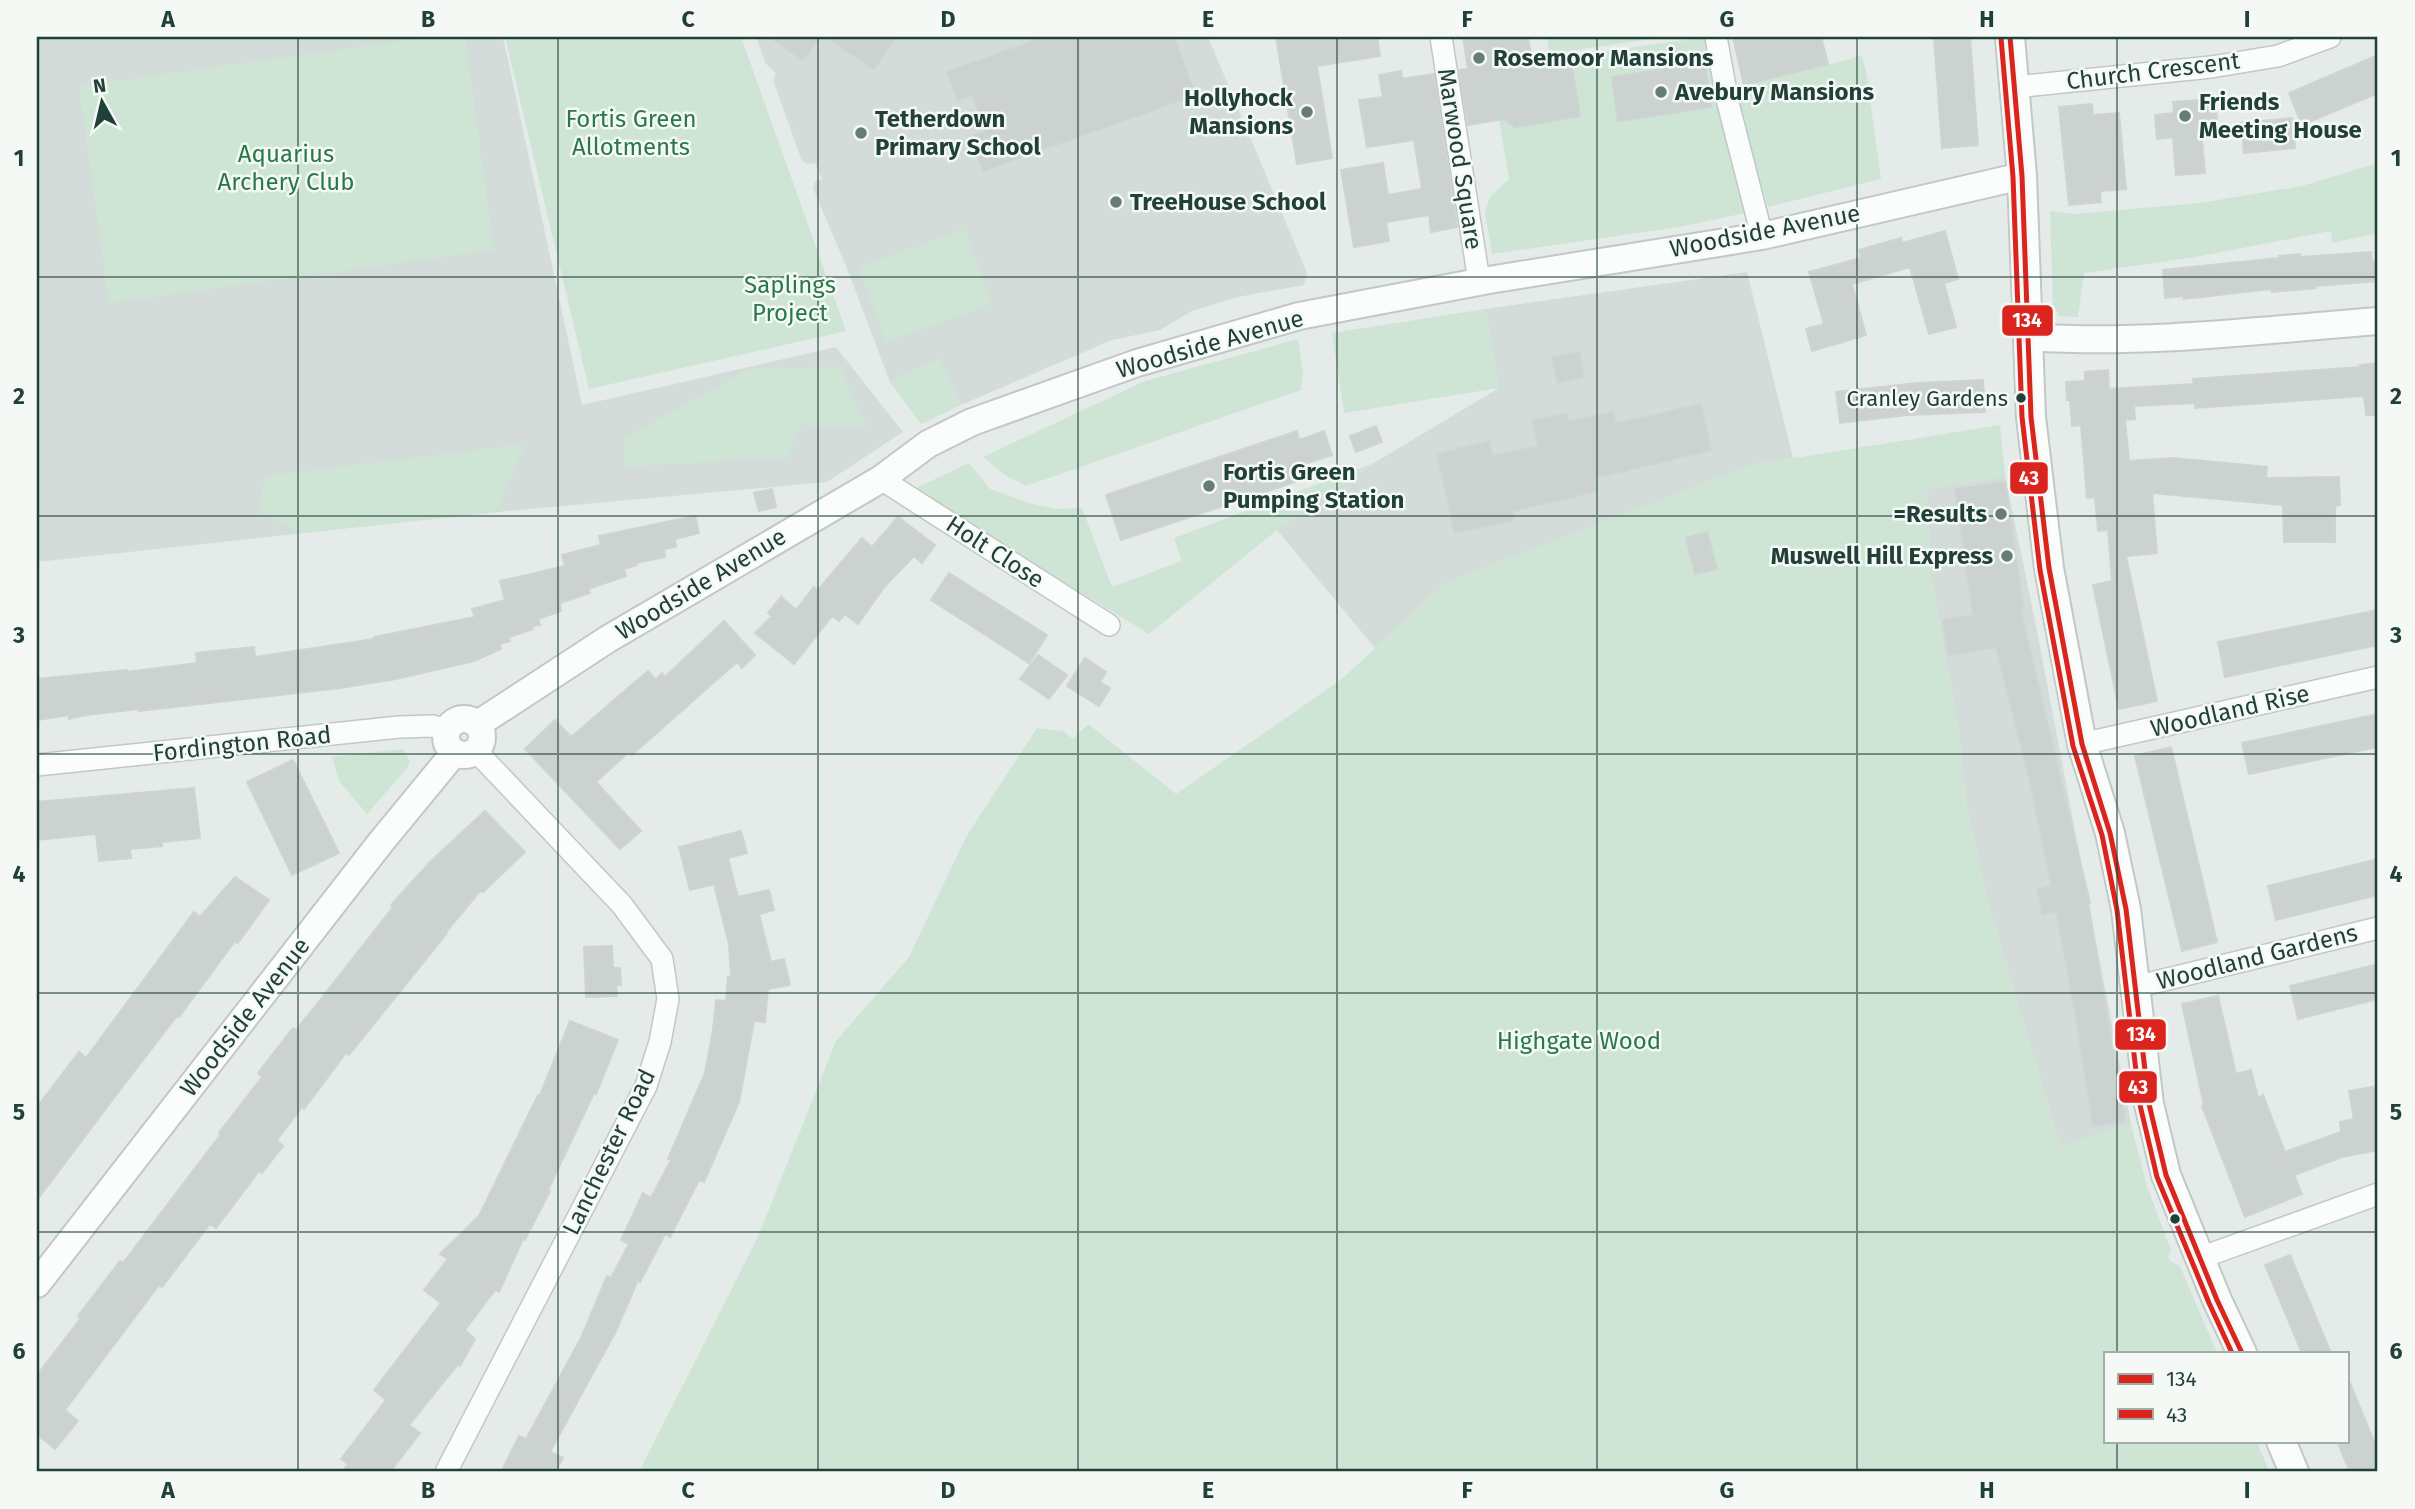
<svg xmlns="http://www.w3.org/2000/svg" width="2415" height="1509" viewBox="0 0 2415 1509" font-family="'Fira Sans',sans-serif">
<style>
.built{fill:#d3dcd8}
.green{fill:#cee4d4}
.building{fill:#ccd2cf;stroke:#ced4d1;stroke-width:2}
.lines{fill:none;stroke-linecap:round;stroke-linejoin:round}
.minor-casing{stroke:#c2c8c5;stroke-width:24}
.tertiary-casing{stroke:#c2c8c5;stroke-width:30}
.secondary-casing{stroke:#c0c9c5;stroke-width:32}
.minor{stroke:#fbfcfc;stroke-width:21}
.tertiary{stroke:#fbfcfc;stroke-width:26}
.secondary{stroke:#fbfcfc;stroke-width:28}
.bus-1-casing{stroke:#f4f9f6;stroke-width:10}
.bus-2-casing{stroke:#f4f9f6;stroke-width:10}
.bus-1{stroke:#dc241f;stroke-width:5}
.bus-2{stroke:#dc241f;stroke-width:5}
.grid{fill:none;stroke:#214037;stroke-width:2;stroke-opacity:0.55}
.poi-dot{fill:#667c75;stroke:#f4f9f6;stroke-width:2.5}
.bus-dot{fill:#214037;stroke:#f4f9f6;stroke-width:2.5}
.labels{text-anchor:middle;stroke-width:5;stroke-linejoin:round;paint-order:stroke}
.bus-label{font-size:22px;fill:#214037;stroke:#f4f9f6;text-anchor:end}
.poi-label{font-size:24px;font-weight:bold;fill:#214037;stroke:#f4f9f6;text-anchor:start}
.street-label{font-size:24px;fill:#214037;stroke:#f4f9f6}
.park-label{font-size:24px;fill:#2a7847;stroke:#f4f9f6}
.line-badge{stroke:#f4f9f6;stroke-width:2.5}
.badge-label{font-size:19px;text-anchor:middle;font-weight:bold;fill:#fff}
.neatline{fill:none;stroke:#214037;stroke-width:2.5}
.grid-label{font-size:23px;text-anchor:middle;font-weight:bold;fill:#214037}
</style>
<rect width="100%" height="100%" fill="#e5ebe8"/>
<path class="built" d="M37 37H503L582 405 836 347 903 432 827 482 497 512 37 562Z
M756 37H1208L1307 273 1304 285 1238 297 1192 311 1160 330 1112 340 961 405 939 359 890 382 846 266 813 188 815 182 822 179 815 163 808 164 802 161 773 80 776 73 766 64Z
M1747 272 1793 458 1752 465 1445 583 1375 648 1277 530 1374 463 1499 388 1485 309Z
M2005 476 2035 621 2131 1124 2060 1146 1989 906 1966 804 1959 733 1931 574 1926 489Z"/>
<path class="green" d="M431 37H465L494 250 109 303 79 86Z
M505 37H741L846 331 589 389Z
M1547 37H1664L1549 54Z
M1708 37 1720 115 1750 212 1679 227 1492 254 1485 212 1490 197 1509 179 1499 120 1504 119 1516 127 1580 116 1570 56Z
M1862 56 1867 76 1881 179 1768 207 1734 88Z
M2378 163V233L2332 243 2331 231 2195 257 2084 273 2078 317 2059 316 2053 304 2050 211 2074 214 2200 203 2302 186Z
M965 229 992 304 886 342 858 267Z
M1485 309 1499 388 1344 413 1332 333Z
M1298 339 1303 373 1301 390 1026 486 1005 475 983 457 1145 381Z
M939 359 961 405 921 424 890 382Z
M840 367 867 428 800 425 789 457 624 467 625 438 748 369Z
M2000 425 2005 476 1926 489 1931 574 1959 733 1966 804 1989 906 2060 1146 2131 1124 2147 1187 2171 1250 2168 1256 2170 1261 2180 1266 2217 1353H2105V1441H2256L2270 1472H639L758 1237 836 1041 909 957 966 837 1037 728 1063 731 1073 739 1088 724 1176 794 1342 679 1445 583 1752 465Z
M525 444 497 512 301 533 258 512 265 476Z
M969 463 990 489 1029 503 1055 509 1082 508 1112 587 1182 561 1174 538 1374 463 1277 530 1149 634 929 499 916 488Z
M403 749 410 761 407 768 367 814 339 781 332 757Z"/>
<path class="building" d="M770 37H821L802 60Z
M826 37H896L874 69Z
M1045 37H1174L1195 95 983 171 971 137 985 131 973 95 958 100 947 72Z
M1276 37H1377L1380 56 1317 66 1332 158 1297 164Z
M1463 37H1528L1533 68 1571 62 1580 116 1515 127 1504 119 1468 125 1459 70 1468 69Z
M1733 37H1821L1828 64 1744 85Z
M1934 37H1970L1978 145 1942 148Z
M2378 55V93L2302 125 2289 93Z
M1705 63 1711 107 1618 121 1612 77Z
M1401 71 1402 79 1434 74 1457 227 1431 232 1429 215 1386 222 1389 241 1354 247 1341 170 1383 163 1388 195 1422 189 1414 140 1367 147 1359 100 1383 97 1379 75Z
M2199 100 2200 108 2216 107 2218 129 2201 130 2205 173 2176 175 2173 137 2157 139 2155 115 2174 113 2173 102Z
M2092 104 2093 115 2119 113 2126 189 2100 191 2101 202 2069 205 2059 107Z
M2292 118 2295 148 2244 153 2241 123Z
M1945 231 1958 279 1944 283 1956 327 1929 334 1910 267 1852 284 1866 335 1812 351 1806 329 1824 324 1809 272 1861 258 1859 250 1901 238 1902 243Z
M2371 252 2372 262 2378 261V281L2316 286V288L2272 292V289L2184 299V296L2165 298 2163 270 2279 258V256L2300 254V257Z
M1579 352 1584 376 1558 383 1552 358Z
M2378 363V415H2366L2364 396 2195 408V403L2134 406 2135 419 2125 420 2129 461 2173 458 2267 467 2266 478 2339 477 2340 505 2335 506V542H2284L2283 505 2152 493 2157 553 2126 556 2157 701 2119 709 2093 585 2112 581 2108 530 2098 531 2095 497 2087 498 2081 425 2072 426 2070 400H2067L2066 382 2085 381V372L2108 370 2109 389 2194 384 2193 379 2361 367 2360 365Z
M1983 380 1985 412 1908 415 1840 423 1836 392 1917 383Z
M1701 404 1711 450 1595 478 1598 491 1512 511 1514 520 1455 533 1437 454 1489 441 1492 456 1538 446 1533 421 1566 414 1568 422 1613 412 1616 424Z
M1376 426 1382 442 1356 452 1350 436Z
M1297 431 1299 440 1324 431 1332 455 1307 463 1313 476 1121 540 1106 495Z
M2005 482 2023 607 2020 608 2090 903H2088L2125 1121 2093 1126 2076 1015 2056 911 2043 914 2037 890 2052 886 2029 778 1996 647 1949 655 1943 620 1973 615 1955 489Z
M772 489 776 507 759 511 754 493Z
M695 516 699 533 675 539 676 547 664 549 665 557 636 563 637 565 624 569 626 576 588 589 590 593 560 603 561 611 538 619 540 625 532 626 533 629 509 637 510 641 500 644 501 649 474 661 396 679 340 688 166 708 139 711V709L86 715 69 719V715L37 720V679L127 670V672L197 663 196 653 254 647 255 657 374 639V637L475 617 472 609 505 600 500 581 565 566 562 555 601 545 599 536Z
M898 517 935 545 922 563 914 556 885 586 858 624 845 614 839 621 832 616 794 664 755 633 772 616 768 613 781 597 796 610 814 587 818 590 862 538 872 547Z
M1707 532 1717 569 1695 574 1686 538Z
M949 573 1047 635 1029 663 931 600Z
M2378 610V645L2225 677 2218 642Z
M724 621 755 655 742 668 737 662 632 755 629 752 596 782 641 831 620 849 525 749 555 720 571 737 648 671 656 680 662 673 665 677Z
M1038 655 1067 675 1049 699 1020 679Z
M1085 658 1106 672 1100 682 1110 688 1099 706 1067 686Z
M2378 714V747L2249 774 2242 743Z
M2171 747 2217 942 2182 951 2135 756Z
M293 760 339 853 292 875 247 782Z
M194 788 200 838 162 842V846L130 849 131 858 99 861 96 834 37 840V802Z
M485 811 525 852 483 892 481 890 446 932 447 933 349 1055 346 1053 304 1109 302 1107 277 1140 283 1146 262 1173 259 1171 216 1228 210 1224 162 1287 159 1285 65 1410 78 1421 55 1449 37 1434V1375L81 1318 78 1316 120 1261 123 1263 221 1134 219 1133 262 1077 258 1073 293 1028 296 1030 317 1004 393 907 391 905 431 861Z
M741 831 747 853 728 858 738 897 769 890 774 910 759 914 771 962 784 959 790 985 768 989 765 1022 754 1021 739 1102 704 1182 699 1180 670 1237 665 1234 640 1282 638 1280 616 1331 550 1452 563 1458 555 1472H501L519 1436 526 1439 581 1338 607 1276 611 1278 629 1244 621 1240 643 1193 651 1198 671 1160 668 1159 705 1073 713 1030 716 1000 726 1001 728 977H731L729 944 714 884 690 890 679 847Z
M2378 859V895L2276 920 2268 886Z
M235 877 269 900 238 943 235 941 179 1017 177 1016 123 1086 37 1200V1107L79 1052 86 1058 194 912 200 917Z
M612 946 613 968H620L621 985H616L617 996 586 997 584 947Z
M2378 964V999L2298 1019 2290 986Z
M2218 996 2236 1074 2251 1070 2258 1098 2263 1095 2285 1152 2341 1132 2340 1122 2354 1119 2349 1091 2378 1086V1150L2342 1157 2294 1175 2302 1194 2245 1217 2202 1106 2204 1105 2182 1004Z
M570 1021 618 1040 596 1094 594 1093 548 1190 550 1191 525 1240 523 1239 499 1292 495 1290 465 1330 475 1339 460 1366 458 1364 409 1425 420 1433 390 1472H342L348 1464 341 1459 386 1400 374 1390 441 1303 424 1290 448 1259 440 1254 479 1216 538 1095H540Z
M2290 1255 2331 1353H2302L2265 1265Z
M2347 1376 2378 1451V1472H2350L2337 1441H2347Z"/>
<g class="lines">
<defs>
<path id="minor" d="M1441 37 1479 281
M1716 37 1728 103 1762 236
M2015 87 2211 67 2278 56 2330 37
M881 479 1109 625
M2082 744 2378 677
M37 765 399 727 433 726 447 730
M2135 987 2378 928
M2200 1258 2378 1194
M446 1472 646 1086 660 1042 668 999 662 959 622 905 476 751"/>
<path id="tertiary" d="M2029 337C2146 345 2262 330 2378 321
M446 737a18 18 0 1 1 36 0a18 18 0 1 1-36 0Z
M478 724 608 639 881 479 928 444 972 422 1137 363 1299 316 1489 280 1762 236 2022 176
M37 1284 381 842 455 752"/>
<path id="secondary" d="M2010 37 2022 176 2031 417 2049 568 2082 744 2110 833 2126 909 2149 1104 2166 1175 2217 1300 2242 1353
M2281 1441 2294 1472"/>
</defs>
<use href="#minor" class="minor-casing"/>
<use href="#tertiary" class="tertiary-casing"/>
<use href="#secondary" class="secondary-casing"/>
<use href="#minor" class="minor"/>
<use href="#tertiary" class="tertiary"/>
<use href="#secondary" class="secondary"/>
<defs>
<path id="bus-1" d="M2010 37 2022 176 2031 417 2049 568 2082 744 2110 833 2126 909 2149 1104 2166 1175 2217 1300 2242 1353"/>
<path id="bus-2" d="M2001 38 2013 177 2022 417 2040 570 2073 746 2102 835 2117 910 2140 1105 2157 1177 2209 1303 2232 1353"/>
</defs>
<use href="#bus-1" class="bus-1-casing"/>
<use href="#bus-2" class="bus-2-casing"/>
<use href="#bus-1" class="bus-1"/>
<use href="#bus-2" class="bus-2"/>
</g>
<path class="grid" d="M298 37V1472M558 37V1472M818 37V1472M1078 37V1472M1337 37V1472M1597 37V1472M1857 37V1472M2117 37V1353M37 277H2378M37 516H2378M37 754H2378M37 993H2378M37 1232H2378M2117 1441V1472"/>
<g class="poi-dot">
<circle cx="1479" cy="58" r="7"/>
<circle cx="1661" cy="92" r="7"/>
<circle cx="1307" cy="112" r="7"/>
<circle cx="2185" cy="116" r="7"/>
<circle cx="861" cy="133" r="7"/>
<circle cx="1116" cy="202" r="7"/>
<circle cx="1209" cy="486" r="7"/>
<circle cx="2001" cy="514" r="7"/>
<circle cx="2007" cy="556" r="7"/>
</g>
<g class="bus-dot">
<circle cx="2021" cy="398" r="6"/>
<circle cx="2175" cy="1219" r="6"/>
</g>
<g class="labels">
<g class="bus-label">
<text x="2008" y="406">Cranley Gardens</text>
</g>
<g class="poi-label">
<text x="1493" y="66">Rosemoor Mansions</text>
<text x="1675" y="100">Avebury Mansions</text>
<text x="1293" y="106" text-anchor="end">Hollyhock<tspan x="1293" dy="28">Mansions</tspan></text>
<text x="2199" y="110">Friends<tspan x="2199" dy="28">Meeting House</tspan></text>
<text x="875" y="127">Tetherdown<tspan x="875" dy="28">Primary School</tspan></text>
<text x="1130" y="210">TreeHouse School</text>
<text x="1223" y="480">Fortis Green<tspan x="1223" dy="28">Pumping Station</tspan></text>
<text x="1987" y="522" text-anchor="end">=Results</text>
<text x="1993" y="564" text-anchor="end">Muswell Hill Express</text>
</g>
<g class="street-label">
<text transform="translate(2153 71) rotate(-7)" y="8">Church Crescent</text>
<text transform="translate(1460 159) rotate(81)" y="8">Marwood Square</text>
<text transform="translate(1765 231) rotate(-11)" y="8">Woodside Avenue</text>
<text transform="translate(1210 344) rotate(-16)" y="8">Woodside Avenue</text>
<text transform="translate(995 552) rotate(33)" y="8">Holt Close</text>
<text transform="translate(701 584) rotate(-31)" y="8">Woodside Avenue</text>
<text transform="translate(2230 711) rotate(-13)" y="8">Woodland Rise</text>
<text transform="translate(242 744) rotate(-6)" y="8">Fordington Road</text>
<text transform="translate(2257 957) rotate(-14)" y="8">Woodland Gardens</text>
<text transform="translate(245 1017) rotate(-52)" y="8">Woodside Avenue</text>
<text transform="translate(609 1152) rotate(-64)" y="8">Lanchester Road</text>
</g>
<g class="park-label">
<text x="631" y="127">Fortis Green<tspan x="631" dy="28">Allotments</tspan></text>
<text x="286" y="162">Aquarius<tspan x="286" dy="28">Archery Club</tspan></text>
<text x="790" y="293">Saplings<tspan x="790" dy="28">Project</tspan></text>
<text x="1579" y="1049">Highgate Wood</text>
</g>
</g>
<g class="line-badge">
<rect x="2001" y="304" width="53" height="33" rx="7" fill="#dc241f"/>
<rect x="2009" y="461" width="40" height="34" rx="7" fill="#dc241f"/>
<rect x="2114" y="1018" width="53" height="33" rx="7" fill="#dc241f"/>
<rect x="2118" y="1070" width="40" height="34" rx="7" fill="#dc241f"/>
</g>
<g class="badge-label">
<text x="2027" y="327">134</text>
<text x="2029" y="485">43</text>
<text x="2141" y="1041">134</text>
<text x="2138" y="1094">43</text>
</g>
<rect width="2415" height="1509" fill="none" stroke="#f4f9f6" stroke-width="77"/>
<rect x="2104" y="1352" width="245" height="91" fill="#f4f9f6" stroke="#a0afaa" stroke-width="2"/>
<rect x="2118" y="1374" width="35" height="10" fill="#dc241f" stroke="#a0afaa" stroke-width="2"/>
<text x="2166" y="1386" font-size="21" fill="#214037">134</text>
<rect x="2118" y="1409" width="35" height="10" fill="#dc241f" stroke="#a0afaa" stroke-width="2"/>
<text x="2166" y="1422" font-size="21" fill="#214037">43</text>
<g transform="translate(102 102) rotate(352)" stroke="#f4f9f6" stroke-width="5" paint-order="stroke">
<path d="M0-5L12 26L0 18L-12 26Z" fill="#214037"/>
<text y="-10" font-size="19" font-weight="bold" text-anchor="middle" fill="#214037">N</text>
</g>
<rect x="38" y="38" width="2338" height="1432" class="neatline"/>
<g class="grid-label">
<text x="168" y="27">A</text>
<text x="428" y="27">B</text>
<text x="688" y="27">C</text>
<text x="948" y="27">D</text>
<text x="1208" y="27">E</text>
<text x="1467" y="27">F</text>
<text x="1727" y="27">G</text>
<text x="1987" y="27">H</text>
<text x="2247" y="27">I</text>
<text x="19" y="166">1</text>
<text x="2396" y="166">1</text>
<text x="19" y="404">2</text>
<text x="2396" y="404">2</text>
<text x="19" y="643">3</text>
<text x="2396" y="643">3</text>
<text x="19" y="882">4</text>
<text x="2396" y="882">4</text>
<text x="19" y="1120">5</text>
<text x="2396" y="1120">5</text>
<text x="19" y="1359">6</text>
<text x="2396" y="1359">6</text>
<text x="168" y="1498">A</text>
<text x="428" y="1498">B</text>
<text x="688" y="1498">C</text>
<text x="948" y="1498">D</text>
<text x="1208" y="1498">E</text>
<text x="1467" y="1498">F</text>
<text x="1727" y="1498">G</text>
<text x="1987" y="1498">H</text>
<text x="2247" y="1498">I</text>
</g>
</svg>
